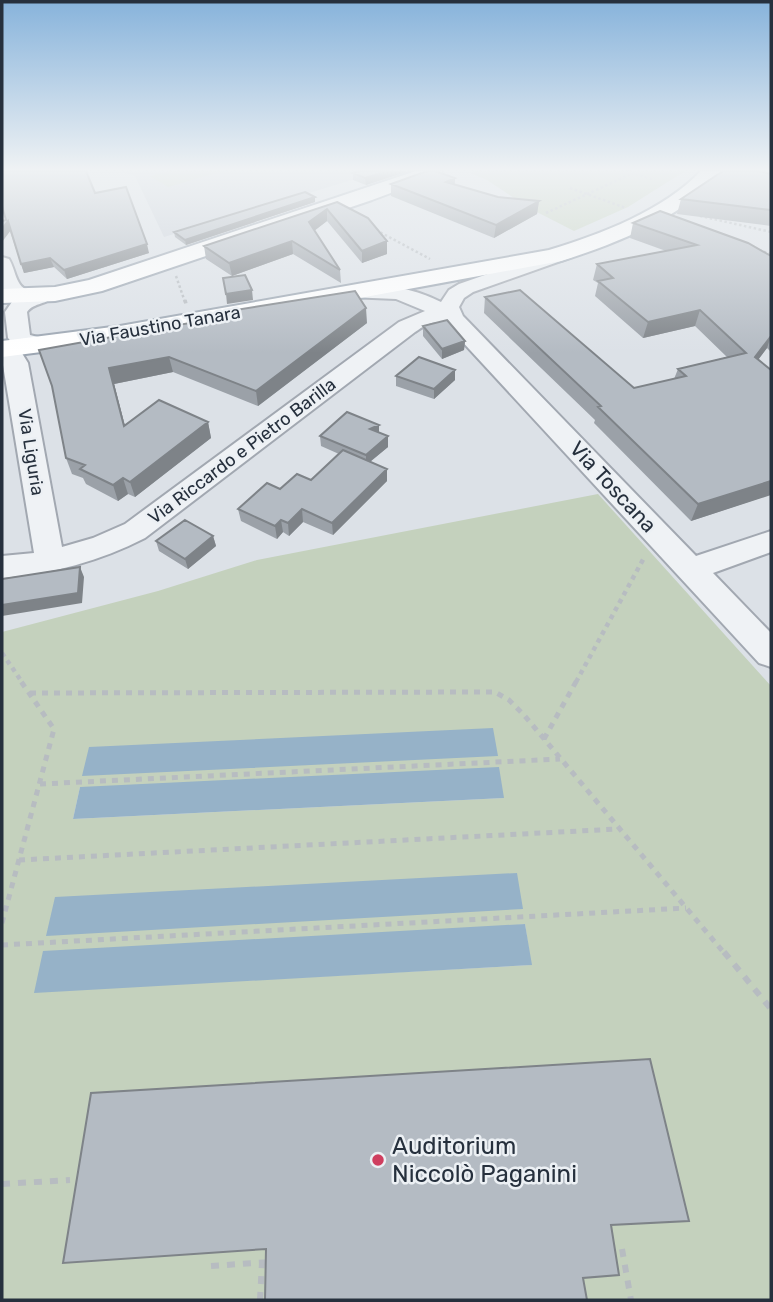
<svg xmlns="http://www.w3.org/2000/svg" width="773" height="1302" viewBox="0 0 773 1302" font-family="Rubik,sans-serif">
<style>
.built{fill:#cad0d9}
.green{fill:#c4d1bd;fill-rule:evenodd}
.water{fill:#96b2c8}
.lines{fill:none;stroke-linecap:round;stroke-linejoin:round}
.minor-casing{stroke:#a2a8b1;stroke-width:4}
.major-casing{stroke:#9ca6b2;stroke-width:4}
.path-far4{stroke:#b7bcc1;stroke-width:2.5;stroke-dasharray:2.5 2.5;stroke-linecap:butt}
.path-far3{stroke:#b7bcc1;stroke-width:3.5;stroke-dasharray:3.5 3.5;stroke-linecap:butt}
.path-far2{stroke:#b7bcc1;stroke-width:4.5;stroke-dasharray:4.5 4.5;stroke-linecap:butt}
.path-far1{stroke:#b7bcc1;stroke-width:5;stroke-dasharray:6 6;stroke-linecap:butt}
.path{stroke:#b7bcc1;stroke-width:6;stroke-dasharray:8 8;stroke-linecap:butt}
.minor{fill:#eff2f5;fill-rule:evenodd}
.major{fill:#fff;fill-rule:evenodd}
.wall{fill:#9ba1a8}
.shaded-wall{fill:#7e8388}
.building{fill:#b4bbc3;stroke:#7e8388;stroke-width:2}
.poi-dot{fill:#cf3e5f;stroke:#ecf0f4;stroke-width:2.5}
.labels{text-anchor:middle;stroke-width:5;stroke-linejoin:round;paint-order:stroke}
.far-street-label{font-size:18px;fill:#26303d;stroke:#ecf0f4}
.street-label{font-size:21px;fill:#26303d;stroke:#ecf0f4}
.near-poi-label{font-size:24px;fill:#26303d;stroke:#ecf0f4;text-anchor:start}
</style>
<rect width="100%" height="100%" fill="#dce1e7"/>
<path class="built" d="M121 171H381L164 237 135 176Z"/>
<path class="green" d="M170 171H223L168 187 150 176Z
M475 171H685L628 207 574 231 529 208 487 180 470 173Z
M598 494 771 686V1300H2V632L158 591 257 560ZM80 787 504 798 73 819ZM525 924 531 965 34 992Z"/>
<path class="water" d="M493 728 498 756 82 776 89 747Z
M499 767 504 798 73 819 80 787Z
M517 873 523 909 46 936 55 897Z
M525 924 532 965 34 993 43 951Z"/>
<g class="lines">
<defs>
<path id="minor" d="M565 247 572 249 575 253 572 257 473 292 464 298 459 307 463 316 696 556 771 531V552L713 573 771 633V667L759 663 446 324C434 319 425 325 415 332L145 538C100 561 52 574 2 578V556L34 553 2 359V343L20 350 28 363 62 547 93 538 125 524 399 322 425 311 396 299 349 297 346 293 349 289C380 281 413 288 441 302L449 290 459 284Z
M2 257 9 259C17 272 15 292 36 291 42 291 45 289 52 291L55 295C48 305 34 302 27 312L30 335 50 340 53 345 50 350C34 354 18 351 8 338L5 312 14 299 2 289Z"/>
<path id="major" d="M416 171H442L439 175 372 200 102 291 55 301 2 303V289L55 287 89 280Z
M701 171H721C689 216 612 245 561 261L120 342 2 357V341L120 326 549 250C601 234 663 211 701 171Z"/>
</defs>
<use href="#minor" class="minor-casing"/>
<use href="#major" class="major-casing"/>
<path class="path-far4" d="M626 171 655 180
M570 188 626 208
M546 213 633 173
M700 216 771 232
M376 230 430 259
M759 250 771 254
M176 276 185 302"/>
<path class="path-far3" d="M185 300 186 304"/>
<path class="path-far2" d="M2 653 22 682
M576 682 645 556"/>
<path class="path-far1" d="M30 693 495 692 509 700 524 715 725 954
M544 739 577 680
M40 784 560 759
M19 860 618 829
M2 923 54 729 20 680
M2 945 686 908"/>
<path class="path" d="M724 952 771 1009
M2 1184 70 1180
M622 1249 631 1300
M211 1266 269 1262
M260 1300 262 1262"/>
<use href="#minor" class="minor"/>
<use href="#major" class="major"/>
</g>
<path class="wall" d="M406 172 366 185 353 180V173Z
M771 174V226L677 214 681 199Z
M455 178V185L498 197 539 201 537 214 494 238 391 196V184Z
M95 193 149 253 67 279 54 267 24 273 6 220Z
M315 197V202L186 245 175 237 174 232Z
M337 202 387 254 362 263 327 221 314 231 340 270 341 283 293 254 232 276 206 259 204 246Z
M633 223 771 256V352L767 348 758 360 763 497 691 521 594 423 595 420 484 313 485 297 634 388 674 379 678 369 727 357 695 326 643 338 595 296 598 283 593 280 597 264 666 251 630 238Z
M367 323 258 406 173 372 114 384 125 426 208 422 211 438 135 497 128 494 118 501 86 484 83 478 72 474 66 458 52 386 39 350Z
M423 326 465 341 464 350 442 359 423 336Z
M396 376 455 380 434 399 396 386Z
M379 433 388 436V447L370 462 387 481 333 535 303 522 289 536 283 532 277 539 241 521 238 509 280 489 311 480 339 454 321 446 320 436Z
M213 536 216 546 188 569 159 551 156 541Z"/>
<path class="shaded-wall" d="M388 171H406V172L366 185 365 178Z
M455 178 454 190 446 182Z
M315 197V202L186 245 185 240Z
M539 201 537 214 494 238 496 225Z
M327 209V221L310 234 309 222Z
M8 221 11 230 2 242V229Z
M292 241 293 254 232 276 229 263Z
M387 241V254L362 263V251Z
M147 244 149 253 67 279 64 270Z
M50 258 54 267 24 273 21 264Z
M252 290 253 300 227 304 226 294Z
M366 308 367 323 258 406 256 391Z
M700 310 695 326 643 338 648 322Z
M771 336 767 348 748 373 755 357Z
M465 341 464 350 442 359V349Z
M169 357 173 372 114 384 129 442 109 368Z
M455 370V380L434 399V389Z
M208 422 211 438 135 497 130 482Z
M379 425V435L370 429Z
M388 436V447L366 465V455Z
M387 469V481L333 535 332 523Z
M123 478 128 494 118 501 113 485Z
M771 481V495L691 521 698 504Z
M302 509 303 522 289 536 288 523Z
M281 520 283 532 277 539 275 526Z
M213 536 216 546 188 569 185 559Z
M80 567 84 577 82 603 2 616V605Z"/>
<path class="building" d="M2 171H86L95 193 126 187 147 244 64 270 50 258 21 264 8 221 2 229V221L6 220 2 206Z
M360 171H388L365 178 353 173Z
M427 171H435L455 178 446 182 498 197 539 201 496 225 391 184Z
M723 171H759L771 174V210L681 199Z
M305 192 315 197 185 240 174 232Z
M337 202 368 218 387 241 362 251 327 209 309 222 340 270 292 241 229 263 204 246Z
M660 211 748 243 771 256V336L755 357 771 370V481L698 504 598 407 601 406 485 297 520 290 634 388 686 376 678 369 746 353 700 310 648 322 598 281 613 278 597 264 697 245 633 223Z
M245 275 252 290 226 294 223 278Z
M355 291 366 308 256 391 169 357 109 368 124 426 159 400 208 422 130 482 123 478 113 485 80 469 85 465 66 458 52 386 39 350 229 316V311Z
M447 320 465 341 442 349 423 326Z
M419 357 455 370 434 389 396 376Z
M347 412 379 425 370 429 388 436 366 455 320 436Z
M343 450 387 469 332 523 302 509 288 523 281 520 275 526 238 509 267 483 280 489 297 474 311 480Z
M185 520 213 536 185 559 156 541Z
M80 567 78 593 2 605V579Z
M650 1059 689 1221 611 1225 619 1275 583 1278 587 1300H265L266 1249 63 1263 91 1093Z"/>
<linearGradient id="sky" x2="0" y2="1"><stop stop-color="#87b3db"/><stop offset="0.48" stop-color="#eff2f4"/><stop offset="1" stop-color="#eff2f4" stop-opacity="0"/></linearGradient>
<rect width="773" height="353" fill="url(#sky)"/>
<circle class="poi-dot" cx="378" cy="1160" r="7"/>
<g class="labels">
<g class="far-street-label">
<text transform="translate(160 326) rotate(-10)" y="6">Via Faustino Tanara</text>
<text transform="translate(242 451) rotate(-37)" y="6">Via Riccardo e Pietro Barilla</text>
<text transform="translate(31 452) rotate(81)" y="6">Via Liguria</text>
</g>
<g class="street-label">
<text transform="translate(613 487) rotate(47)" y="7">Via Toscana</text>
</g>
<g class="near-poi-label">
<text x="392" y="1154">Auditorium<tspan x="392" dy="28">Niccolò Paganini</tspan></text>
</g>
</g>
<rect width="773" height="1302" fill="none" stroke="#26303d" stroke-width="7"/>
</svg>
